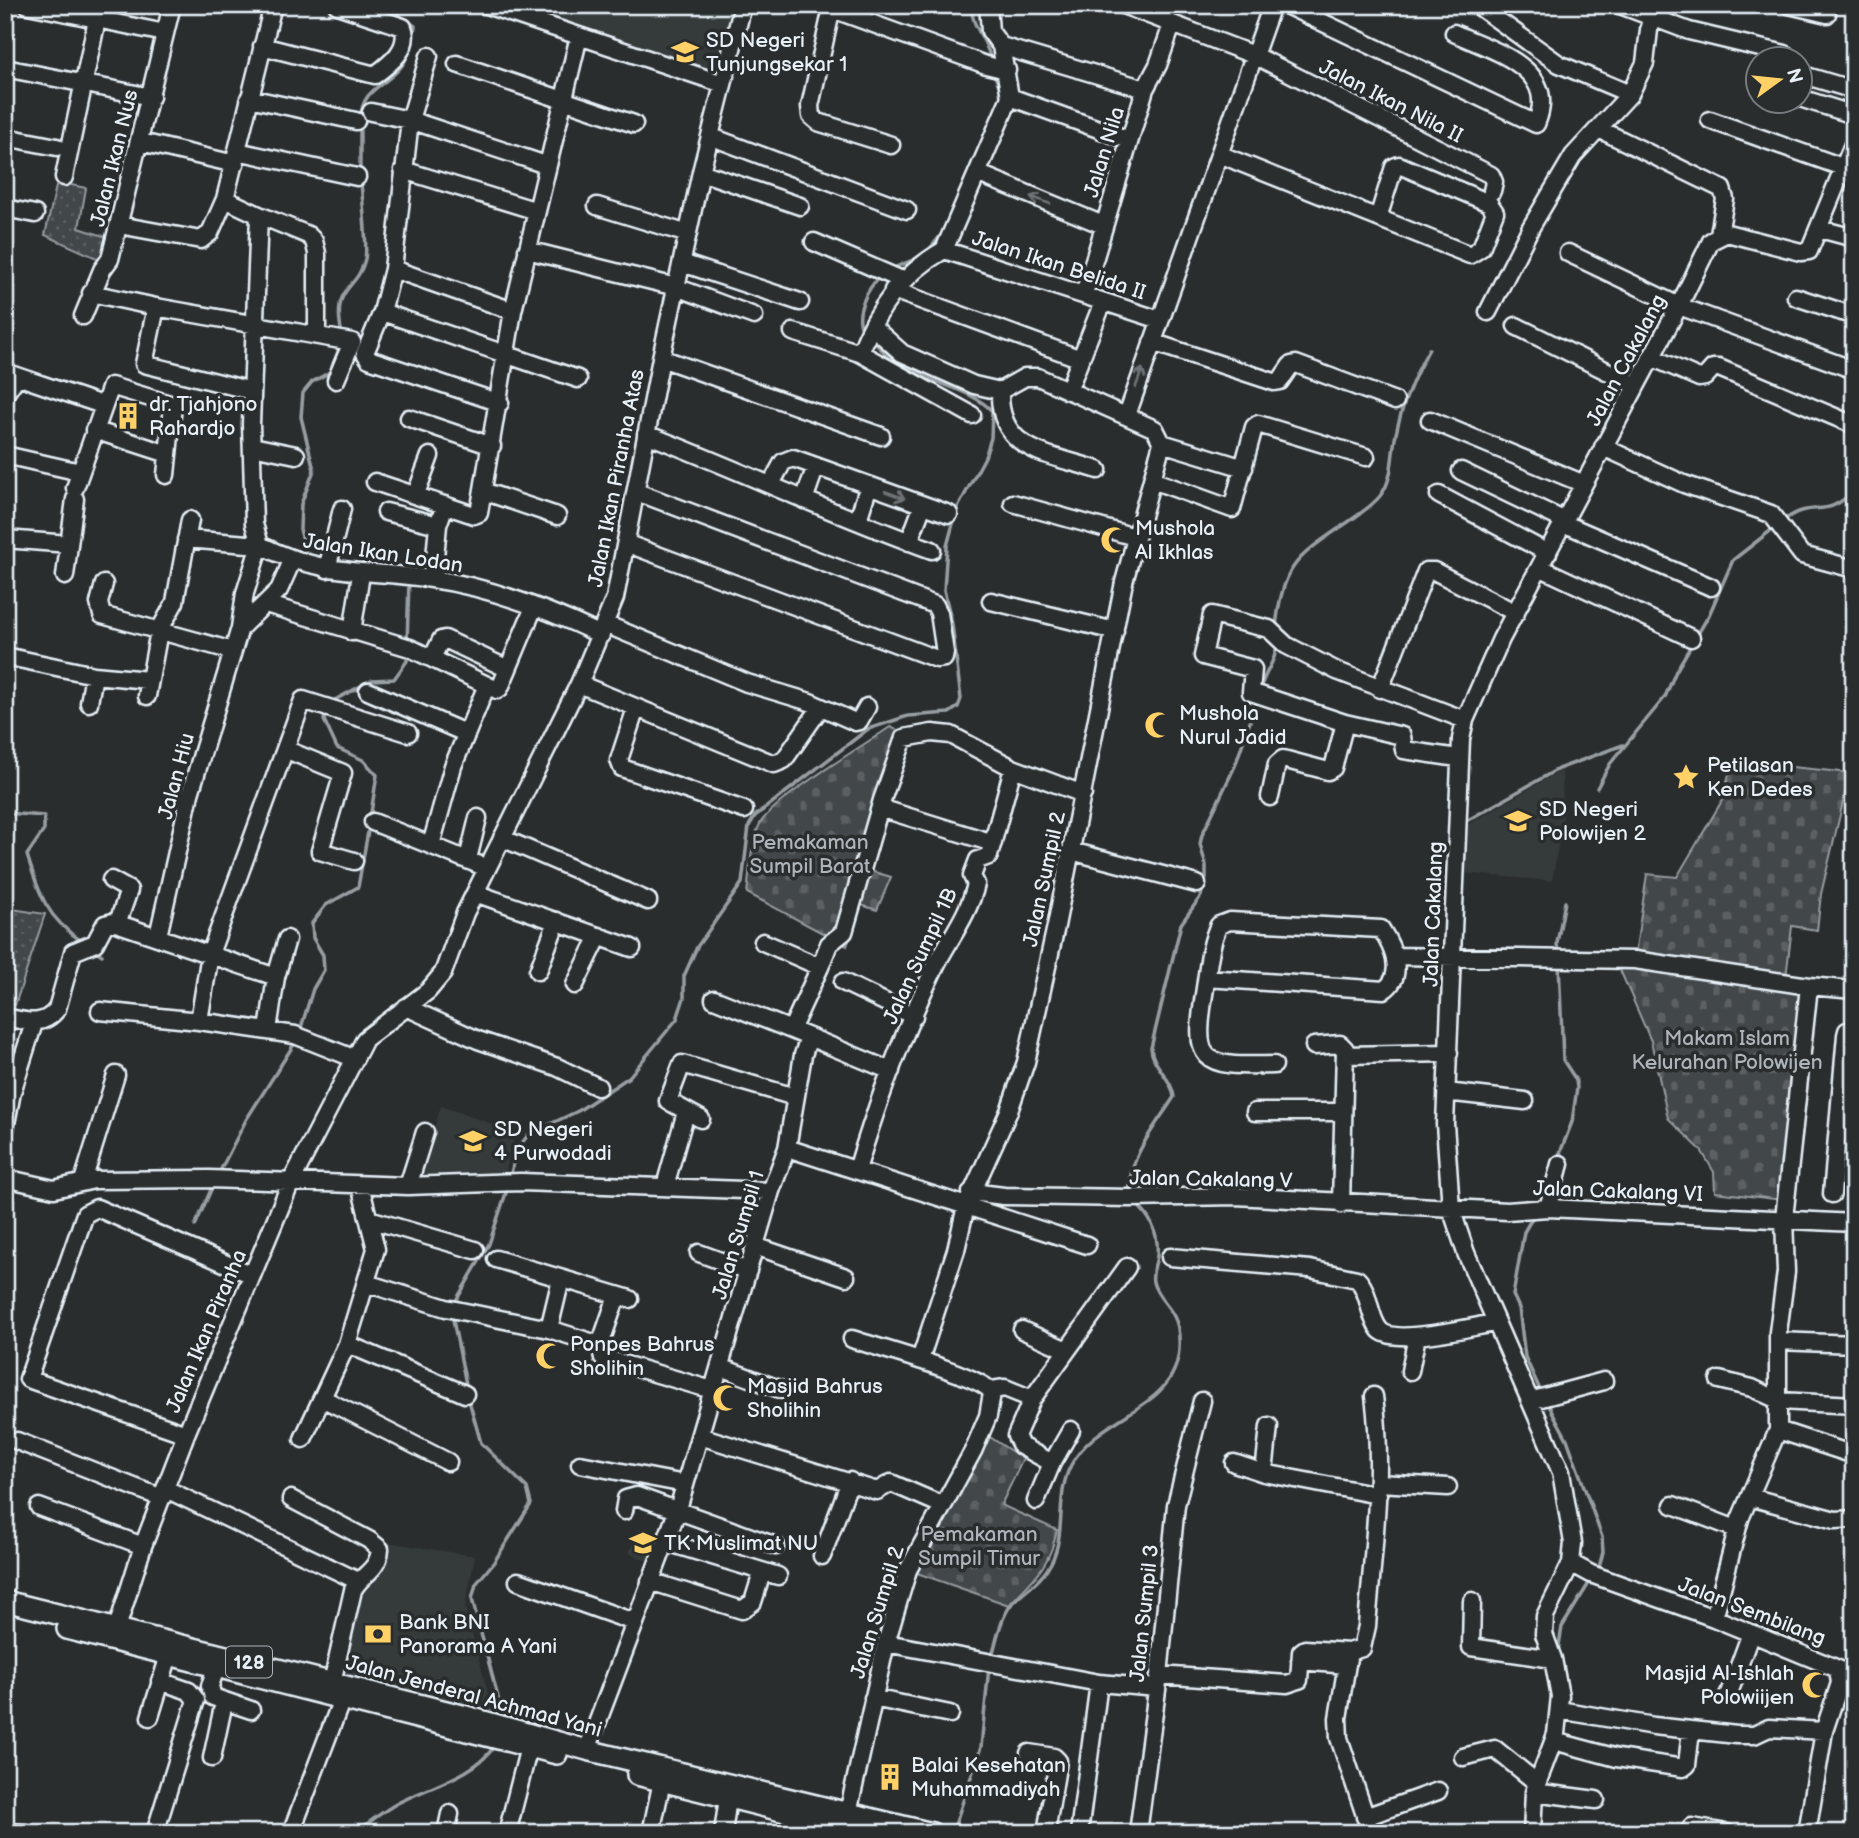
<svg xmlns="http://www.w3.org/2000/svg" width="1859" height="1838" viewBox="0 0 1859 1838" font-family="'Balsamiq Sans',sans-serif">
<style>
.built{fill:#363a3b}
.grass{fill:url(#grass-dots);stroke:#959ca0;stroke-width:2}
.cemetery{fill:url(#cemetery-stones);stroke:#959ca0;stroke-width:2}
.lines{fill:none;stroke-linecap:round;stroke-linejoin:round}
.stream{stroke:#989fa3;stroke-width:3.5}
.minor-casing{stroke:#e8f1f8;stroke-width:21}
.major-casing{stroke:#e8f1f8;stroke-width:24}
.minor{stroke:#2a2d2e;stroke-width:16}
.major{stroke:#2a2d2e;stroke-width:19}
.oneway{stroke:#6c7275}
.labels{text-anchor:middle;stroke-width:7;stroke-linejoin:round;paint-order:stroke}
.shield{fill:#2a2d2e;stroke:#afb6bb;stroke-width:2}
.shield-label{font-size:19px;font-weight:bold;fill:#e8f1f8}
.poi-label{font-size:21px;fill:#e8f1f8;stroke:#2a2d2e;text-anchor:start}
.street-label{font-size:21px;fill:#e8f1f8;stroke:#2a2d2e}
.park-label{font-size:21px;fill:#aeb5ba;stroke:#2a2d2e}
</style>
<defs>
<pattern id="grass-dots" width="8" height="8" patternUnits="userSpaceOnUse" patternTransform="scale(1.75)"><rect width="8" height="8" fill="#424648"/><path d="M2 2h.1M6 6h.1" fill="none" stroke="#5d6163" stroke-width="1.8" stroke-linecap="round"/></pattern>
<pattern id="cemetery-stones" width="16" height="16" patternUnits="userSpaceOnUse" patternTransform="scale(1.75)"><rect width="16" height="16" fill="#424648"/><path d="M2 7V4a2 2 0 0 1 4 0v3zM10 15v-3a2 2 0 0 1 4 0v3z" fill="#5d6163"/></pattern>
</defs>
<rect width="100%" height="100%" fill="#2a2d2e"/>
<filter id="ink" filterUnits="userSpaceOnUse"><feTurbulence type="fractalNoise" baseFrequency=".0143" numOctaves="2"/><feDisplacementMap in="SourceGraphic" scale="14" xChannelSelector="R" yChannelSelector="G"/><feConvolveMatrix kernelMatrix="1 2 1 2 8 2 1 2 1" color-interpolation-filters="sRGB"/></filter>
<g filter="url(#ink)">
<path class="built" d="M508 5H734L718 75Z
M1562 770 1563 816 1552 881 1462 873 1465 826Z
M441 1106 518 1133 510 1148 505 1177 421 1174Z
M639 1529 655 1532 647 1561 629 1553Z
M386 1542 475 1556 465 1608 493 1711 331 1675 358 1592 374 1578Z"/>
<path class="grass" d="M57 182 86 188 79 228 110 238 101 260 45 235Z
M5 908 45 914 15 1005 5 1003Z"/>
<path class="cemetery" d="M890 727 907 734 864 869 891 877 877 910 861 905 847 946 747 893C750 872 750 843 760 824 773 799 863 746 890 727Z
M1732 761 1850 773 1821 894 1817 930 1792 926 1786 978 1635 955 1647 874 1677 877 1723 799Z
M1617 963 1805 991 1783 1200 1715 1192 1714 1172 1701 1150 1668 1118 1651 1041Z
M987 1435 1023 1459 1001 1505 1057 1530C1049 1568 1034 1578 1009 1605L914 1572Z"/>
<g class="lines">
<path class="stream" d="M971 5C971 27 988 40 991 61
M993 72 1003 94
M360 118C364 89 379 89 396 72 409 61 413 42 415 26L399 15 392 5
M360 174V126
M928 251 945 230
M891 269 922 256
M865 333C851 316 868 288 881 275
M342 334C331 284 357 292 365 259 368 246 362 197 361 182
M1783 521C1814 497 1824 522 1854 490
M307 557 300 529 301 504 314 470 301 417 303 393 312 382 330 372 341 344
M1276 628C1282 561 1301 555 1351 520 1361 513 1373 505 1380 496 1394 479 1391 454 1396 434 1402 404 1414 376 1429 349
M407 643 409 581
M1260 690C1264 672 1276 662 1277 643
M329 703 372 680 394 679 407 661V651
M325 713 324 720 337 748 363 760 377 775 370 819
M1597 788 1610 764 1665 697 1676 671 1709 615 1733 560 1774 528
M5 813 44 816V830L27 855C39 894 47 919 83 942
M1468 820 1558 769 1623 745
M93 949 102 955
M1558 955 1557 943 1565 902
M300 1031 313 989 324 970 323 955 313 938 312 923 326 905 358 887 369 826
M1558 1158 1572 1122 1577 1088 1576 1080 1563 1060 1559 963
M219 1173 246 1120 296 1041
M510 1177 517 1149 529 1134 578 1111 629 1077 677 1019 684 998V976L697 947 742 883 749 826 755 816 868 729 908 716 949 713 958 707 961 699 952 624 944 590 947 546 957 509 985 457 991 438 992 411C975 393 947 387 924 376 904 368 885 354 870 338
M1131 1195C1123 1163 1158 1123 1174 1097 1172 1078 1152 1066 1151 1048L1181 924 1201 896 1206 878V866L1200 844 1202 835 1235 766 1257 701
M1535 1213 1524 1232 1513 1295 1519 1308 1525 1357 1541 1392
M195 1226 214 1183
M454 1304 489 1244 508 1187
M452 1315 467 1389
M468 1397 481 1443 527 1488 531 1504 494 1562 476 1584 472 1599 500 1705V1720
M1547 1402 1567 1439 1602 1537 1603 1552 1598 1571
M1558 1651 1562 1627 1591 1580
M991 1660C996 1643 1000 1619 1011 1605 1025 1590 1042 1581 1051 1563 1067 1532 1055 1495 1071 1465 1102 1407 1191 1411 1178 1328 1175 1309 1157 1299 1153 1282 1151 1272 1156 1265 1157 1256 1159 1235 1151 1217 1136 1204
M955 1825 981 1747 989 1667
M355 1833C368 1823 382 1812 396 1804 427 1787 476 1776 495 1745"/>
<defs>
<path id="minor" d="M28 5 165 33
M273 5 225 199 259 215 251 424 254 524 260 545C324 577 365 569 432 579 490 587 549 610 601 635
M486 5 723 84
M1123 5 1256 56 1491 175 1494 182 1492 191
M1286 5 1536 124C1560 68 1493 51 1454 33
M1477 5 1559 64 1630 94
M1620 5 1689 31 1785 54
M1789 5 1827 14
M824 6 986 65 1007 70
M832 8 810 106 811 116 818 122 891 145
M262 46 375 75C390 64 411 48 403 27L337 5
M1001 46 1145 89
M429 56 410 120 393 269 382 312 365 353 369 359 500 403
M457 64 634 124
M5 68 151 97
M1800 74 1854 90
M1010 97 1129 140
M249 98 356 121
M1800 98 1854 115
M371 112 410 120 546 165
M1710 120 1845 168
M1599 129 1722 189 1725 199 1719 235
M5 137 57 147
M712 137 907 210
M141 142 235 164
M237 151 357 177
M1220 154 1236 161 1470 255 1481 248 1495 212 1489 203 1399 165 1394 167 1378 218
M403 170 537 211
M701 172 800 206
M977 173 1103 225
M64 177 100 5
M597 206 688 234
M5 208 35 214
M259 215 308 235 314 241 317 253V334
M119 225 201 240 210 233 225 199
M1820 229 1854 238
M814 242 902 280
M527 250 676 287 754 316
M944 250 1160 320
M1568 253 1679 306 1854 370
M682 263 800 302
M393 269 513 311
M893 290 1081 359
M91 293 156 307
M1084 294 1145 89 1158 65 1172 25
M1796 297 1854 316
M382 312 578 379
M1488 312 1531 227 1573 156 1630 94 1645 63 1652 5
M83 316 102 270 110 259 172 5
M1516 326 1635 385
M873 327 902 353 974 385 1000 391
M793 332 860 353 972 415
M1152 342 1274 382 1280 381 1291 365 1296 364 1395 401
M860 353C877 309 902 274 944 250L1010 97 1001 46 990 31 988 5
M1651 357 1699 378 1705 377 1713 368H1719L1854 425
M661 358 881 436
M5 372 102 405
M252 391 144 364 156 307 352 342 336 380
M1068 391 1103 302
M5 394 17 377
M1127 415 1272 5
M409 418 492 446
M1430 420 1584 484
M94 430 168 454
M646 434C742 471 834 515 932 550
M1162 443 1244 468
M252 446 296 455
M1603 447 1684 484 1771 514 1802 555 1854 569
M5 455 80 472
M1461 471 1565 521
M1152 480 1232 509 1254 427 1258 424 1366 457
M375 482 474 515 479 513 513 311 579 36
M771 484 783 462 793 458 949 514
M75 488 111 386 173 405 166 475
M483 491 557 516
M416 494 430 456
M1439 495 1548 553
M804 500 816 466
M1013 503 1135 537
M386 512 438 525
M858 520 869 485
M1563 523 1711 587
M5 539 69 544
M909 542 923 505
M628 544 937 659 944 658 945 653 939 613 935 605 637 492
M1541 568 1691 638
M327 569 342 509
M65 576 75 499
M433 579 438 525 445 505
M104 584 99 603 102 615 233 651
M991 601 1115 631
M266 604 410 648 497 690 500 688 534 607
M605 624 747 683 810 702 855 722 859 721 867 707
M240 628 279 590 292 561
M352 632 361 574
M5 656 94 675 148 680
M432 658 441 640 445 639 508 669
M579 684 774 764 784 760 821 707
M1380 689 1426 571H1434L1516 613
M368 691 465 733
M147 696 159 631 175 602 190 520
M89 703 94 675
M636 708 619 760 622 768 744 810
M287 750 343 773 320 851 354 861
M1458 758 1404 750 1402 736 1345 723 1251 692 1253 669 1203 656 1212 615 1269 629 1286 645 1337 671 1465 720
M1270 797 1277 764 1283 759 1328 771 1333 768 1345 723
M880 808 993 843
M373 822 487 868
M502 838 648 901
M431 845 453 766 487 685
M1071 851 1197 884
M468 859 478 818
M111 880 129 890 118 922
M475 893 632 948
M158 936 190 794 240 628 245 593 260 545 186 539
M763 942 820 967 792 1028
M1395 956 1635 960 1809 986 1854 990
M820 967 829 944 844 932 882 800 904 738 932 733 951 735 1013 768 1083 794
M538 971 557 921
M1207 978 1384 990C1406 975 1392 946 1381 929L1230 921 1219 925C1210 943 1208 969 1205 988 1193 1063 1199 1067 1274 1065
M843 982 914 1016
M575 985 599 936
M406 1007 478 1040 557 1067 598 1087
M100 1011 199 1021
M5 1017C25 1021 43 1028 57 1009L73 952 95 943 105 924 113 922 276 977
M268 1030 276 977 287 939
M809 1037 891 1071
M1314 1046 1340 1044 1345 1049 1341 1204
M1345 1055 1449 1053
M353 1058 295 1035 199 1021 210 954 303 700 408 733
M5 1090 12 1092 34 1023
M1446 1092 1525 1101
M1255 1112H1342
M701 1119 668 1101 682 1064 795 1097
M5 1129 12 1092
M787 1148 1087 1245
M857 1170C878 1100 904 1030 936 965 950 938 969 914 976 884L972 876 978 860 989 856 1013 768
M5 1178 54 1189 94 1180 209 1179 408 1186 521 1182 771 1191
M83 1181 116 1075
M408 1186 425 1132
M665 1186 686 1112
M971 1192 1004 1196 1130 1198 1236 1196 1507 1211 1548 1208 1854 1223
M1832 1194 1846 1035 1847 1031 1854 1029
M1548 1208 1560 1164
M369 1219 475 1250
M755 1246 846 1277
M699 1253 748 1271
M1170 1257 1310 1269 1357 1279C1370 1291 1368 1315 1379 1329 1392 1347 1474 1326 1495 1323
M496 1259 630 1299
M366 1283 446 1308 549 1329 600 1345
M617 1296 600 1345 603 1358 712 1390
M549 1329 561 1279
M1022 1330 1067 1350
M1778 1341 1854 1344
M347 1344 465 1394
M920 1360 956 1250 966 1206 1009 1111 1026 1062 1056 926 1124 582 1162 443 1155 429 1038 377H1025L1000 391C998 453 1051 454 1098 470
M720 1367 782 1390
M1410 1371 1417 1336
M1719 1380 1752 1388 1780 1401 1854 1405
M992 1390 1005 1388 1032 1399
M322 1398 448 1462
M1530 1401 1604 1381
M1778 1430 1854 1455
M186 1434 28 1379 85 1214 97 1208 252 1275
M700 1436 877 1491 891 1483 942 1505
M303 1439 347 1344 376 1249 360 1185
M17 1441 162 1498
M1052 1463 1021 1446 1016 1436 1032 1399 1127 1267
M1234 1463 1264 1473 1378 1495
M580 1464 685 1484
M1264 1473 1269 1426
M1379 1483 1448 1487
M166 1489 358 1581
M1750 1497 1835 1520 1854 1519
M291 1499 369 1540 380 1549C378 1572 362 1573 353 1590L332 1683
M1036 1501 1052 1463 1071 1430
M1673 1505 1736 1529
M39 1507 143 1546
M624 1511 626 1499 637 1496 776 1546
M666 1542 778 1576
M822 1556 850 1481
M1571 1563 1591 1574 1714 1618 1838 1669 1840 1683 1824 1731 1807 1833
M518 1581 634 1622
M650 1581 742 1610 753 1602 762 1573
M1472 1601 1471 1647 1553 1659
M1714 1618 1740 1519 1778 1430V1332L1786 1272 1784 1219 1809 986
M117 1628 143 1546 186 1434 291 1182 365 1039 428 991 443 973 465 913 579 684 615 598 661 358 701 172 743 5
M886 1643 1099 1683 1157 1688
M1349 1652 1338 1718 1339 1738 1371 1833
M1300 1661 1347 1665
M216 1668 210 1686 213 1697 251 1710
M1159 1675 1287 1684 1299 1680 1301 1652 1305 1649 1349 1652 1362 1648 1367 1626C1373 1549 1384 1472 1374 1396
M1728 1696 1751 1633
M873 1698 950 1714
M1559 1710 1654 1726 1737 1735H1754L1769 1728 1824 1731
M150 1717 169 1655
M1554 1741 1617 1758 1683 1768 1687 1765 1691 1730
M587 1750 678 1509 771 1191 787 1148 803 1055 809 1037 714 999
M1029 1753 1054 1757 1058 1761 1046 1833
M1463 1757 1495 1749 1536 1782
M212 1758 224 1702
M1534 1792 1596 1800
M848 1813 886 1643 908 1570 973 1451 988 1416 992 1393C984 1376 875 1347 852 1339
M1365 1817 1438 1791
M5 1832 26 1833
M155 1833 196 1700 189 1691 160 1681
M291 1833 342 1699
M446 1833 450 1814
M507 1833 529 1747
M651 1833 662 1781
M723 1833 728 1798
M1079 1833 1099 1683
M1138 1833 1159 1675 1176 1505 1202 1401
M1532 1833 1534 1792 1556 1734 1560 1696 1553 1659 1544 1634 1545 1616 1571 1563 1573 1543 1561 1472 1466 1253 1451 1208 1445 1124 1461 739 1465 720 1501 639 1679 306 1711 241 1727 233 1801 252 1809 251 1854 142
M1688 1833 1692 1827 1727 1833"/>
<path id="major" d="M5 1601 462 1715 587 1750 932 1833
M67 1629 557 1754
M637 1775 869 1833"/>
</defs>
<use href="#minor" class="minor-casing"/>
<use href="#major" class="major-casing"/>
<use href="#minor" class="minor"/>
<use href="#major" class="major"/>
</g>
<defs><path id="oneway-shaft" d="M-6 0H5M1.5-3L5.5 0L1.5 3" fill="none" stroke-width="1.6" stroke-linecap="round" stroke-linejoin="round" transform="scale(1.75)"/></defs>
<g class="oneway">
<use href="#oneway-shaft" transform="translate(1040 200) rotate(-159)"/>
<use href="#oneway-shaft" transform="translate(1139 378) rotate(-70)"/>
<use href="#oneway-shaft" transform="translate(895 495) rotate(20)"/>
</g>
</g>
<defs>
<symbol id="school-bare" viewBox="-9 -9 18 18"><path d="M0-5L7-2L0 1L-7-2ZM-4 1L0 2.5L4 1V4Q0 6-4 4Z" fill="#ffd166" stroke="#2a2d2e" stroke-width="2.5" paint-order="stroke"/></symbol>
<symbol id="building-bare" viewBox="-9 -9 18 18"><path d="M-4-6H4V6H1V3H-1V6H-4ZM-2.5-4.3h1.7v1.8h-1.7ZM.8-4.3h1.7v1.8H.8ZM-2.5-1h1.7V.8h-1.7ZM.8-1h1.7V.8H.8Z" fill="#ffd166" stroke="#2a2d2e" stroke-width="2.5" paint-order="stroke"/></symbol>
<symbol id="mosque-bare" viewBox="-9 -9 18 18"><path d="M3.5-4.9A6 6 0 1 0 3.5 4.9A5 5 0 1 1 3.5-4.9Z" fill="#ffd166" stroke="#2a2d2e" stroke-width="2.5" paint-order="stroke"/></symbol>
<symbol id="sight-bare" viewBox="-9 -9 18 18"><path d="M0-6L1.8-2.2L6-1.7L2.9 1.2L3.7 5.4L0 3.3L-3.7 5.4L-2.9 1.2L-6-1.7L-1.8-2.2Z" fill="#ffd166" stroke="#2a2d2e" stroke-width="2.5" paint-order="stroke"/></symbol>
<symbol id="bank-bare" viewBox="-9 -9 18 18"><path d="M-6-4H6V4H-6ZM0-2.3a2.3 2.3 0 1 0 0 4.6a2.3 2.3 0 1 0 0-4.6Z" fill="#ffd166" stroke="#2a2d2e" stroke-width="2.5" paint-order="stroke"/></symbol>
</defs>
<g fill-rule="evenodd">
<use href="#school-bare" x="666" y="33" width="38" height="38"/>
<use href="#building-bare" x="109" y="397" width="38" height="38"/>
<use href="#mosque-bare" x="1095" y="521" width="38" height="38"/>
<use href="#mosque-bare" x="1139" y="706" width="38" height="38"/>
<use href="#sight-bare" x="1667" y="758" width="38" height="38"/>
<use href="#school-bare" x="1499" y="802" width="38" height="38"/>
<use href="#school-bare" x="454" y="1122" width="38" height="38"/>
<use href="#mosque-bare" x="530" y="1337" width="38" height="38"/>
<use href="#mosque-bare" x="707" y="1379" width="38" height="38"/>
<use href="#school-bare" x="624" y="1524" width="38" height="38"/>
<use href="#bank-bare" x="359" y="1615" width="38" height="38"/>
<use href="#mosque-bare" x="1796" y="1666" width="38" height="38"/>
<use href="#building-bare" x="871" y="1758" width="38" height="38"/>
</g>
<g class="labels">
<rect class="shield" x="226" y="1646.5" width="46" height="31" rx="5"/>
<g class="shield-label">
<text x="249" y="1669">128</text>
</g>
<g class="poi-label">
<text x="706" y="47">SD Negeri<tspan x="706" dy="24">Tunjungsekar 1</tspan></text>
<text x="149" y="411">dr. Tjahjono<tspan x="149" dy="24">Rahardjo</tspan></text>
<text x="1135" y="535">Mushola<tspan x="1135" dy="24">Al Ikhlas</tspan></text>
<text x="1179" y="720">Mushola<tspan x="1179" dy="24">Nurul Jadid</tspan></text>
<text x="1707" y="772">Petilasan<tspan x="1707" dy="24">Ken Dedes</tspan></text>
<text x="1539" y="816">SD Negeri<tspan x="1539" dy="24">Polowijen 2</tspan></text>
<text x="494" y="1136">SD Negeri<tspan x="494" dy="24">4 Purwodadi</tspan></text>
<text x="570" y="1351">Ponpes Bahrus<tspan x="570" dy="24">Sholihin</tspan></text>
<text x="747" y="1393">Masjid Bahrus<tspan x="747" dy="24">Sholihin</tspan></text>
<text x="664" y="1550">TK Muslimat NU</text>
<text x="399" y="1629">Bank BNI<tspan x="399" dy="24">Panorama A Yani</tspan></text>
<text x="1794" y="1680" text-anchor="end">Masjid Al-Ishlah<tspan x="1794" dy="24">Polowiijen</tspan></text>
<text x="911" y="1772">Balai Kesehatan<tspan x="911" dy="24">Muhammadiyah</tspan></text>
</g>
<g class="street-label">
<text transform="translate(1391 101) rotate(27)" y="7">Jalan Ikan Nila II</text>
<text transform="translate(1104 152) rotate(-73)" y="7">Jalan Nila</text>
<text transform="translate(114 158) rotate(-76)" y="7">Jalan Ikan Nus</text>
<text transform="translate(1059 265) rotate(18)" y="7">Jalan Ikan Belida II</text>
<text transform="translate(1626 360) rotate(-62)" y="7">Jalan Cakalang</text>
<text transform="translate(616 478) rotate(-79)" y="7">Jalan Ikan Piranha Atas</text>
<text transform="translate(383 553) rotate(9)" y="7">Jalan Ikan Lodan</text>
<text transform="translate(176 776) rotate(-75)" y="7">Jalan Hiu</text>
<text transform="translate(1044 879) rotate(-78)" y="7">Jalan Sumpil 2</text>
<text transform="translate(1433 914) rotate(-88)" y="7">Jalan Cakalang</text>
<text transform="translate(920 956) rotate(-65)" y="7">Jalan Sumpil 1B</text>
<text transform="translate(1211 1179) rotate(1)" y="7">Jalan Cakalang V</text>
<text transform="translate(1618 1191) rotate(2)" y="7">Jalan Cakalang VI</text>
<text transform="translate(738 1235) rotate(-73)" y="7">Jalan Sumpil 1</text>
<text transform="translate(206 1331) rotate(-67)" y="7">Jalan Ikan Piranha</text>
<text transform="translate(1752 1611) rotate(21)" y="7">Jalan Sembilang</text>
<text transform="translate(877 1612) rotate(-73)" y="7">Jalan Sumpil 2</text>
<text transform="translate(1144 1613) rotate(-84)" y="7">Jalan Sumpil 3</text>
<text transform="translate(474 1696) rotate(15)" y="7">Jalan Jenderal Achmad Yani</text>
</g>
<g class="park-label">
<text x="810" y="849">Pemakaman<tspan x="810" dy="24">Sumpil Barat</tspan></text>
<text x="1727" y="1045">Makam Islam<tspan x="1727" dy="24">Kelurahan Polowijen</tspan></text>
<text x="979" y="1541">Pemakaman<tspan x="979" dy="24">Sumpil Timur</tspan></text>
</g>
</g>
<rect width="1859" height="1838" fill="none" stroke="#2a2d2e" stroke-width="28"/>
<rect x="14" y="14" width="1831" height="1810" fill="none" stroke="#e8f1f8" stroke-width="2.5" filter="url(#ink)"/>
<g transform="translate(1779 80) rotate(75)"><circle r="33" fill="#2a2d2e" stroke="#767b7f" stroke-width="2"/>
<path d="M0-5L12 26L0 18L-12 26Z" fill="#ffd166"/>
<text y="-10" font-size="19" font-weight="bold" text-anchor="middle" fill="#e8f1f8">N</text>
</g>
</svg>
